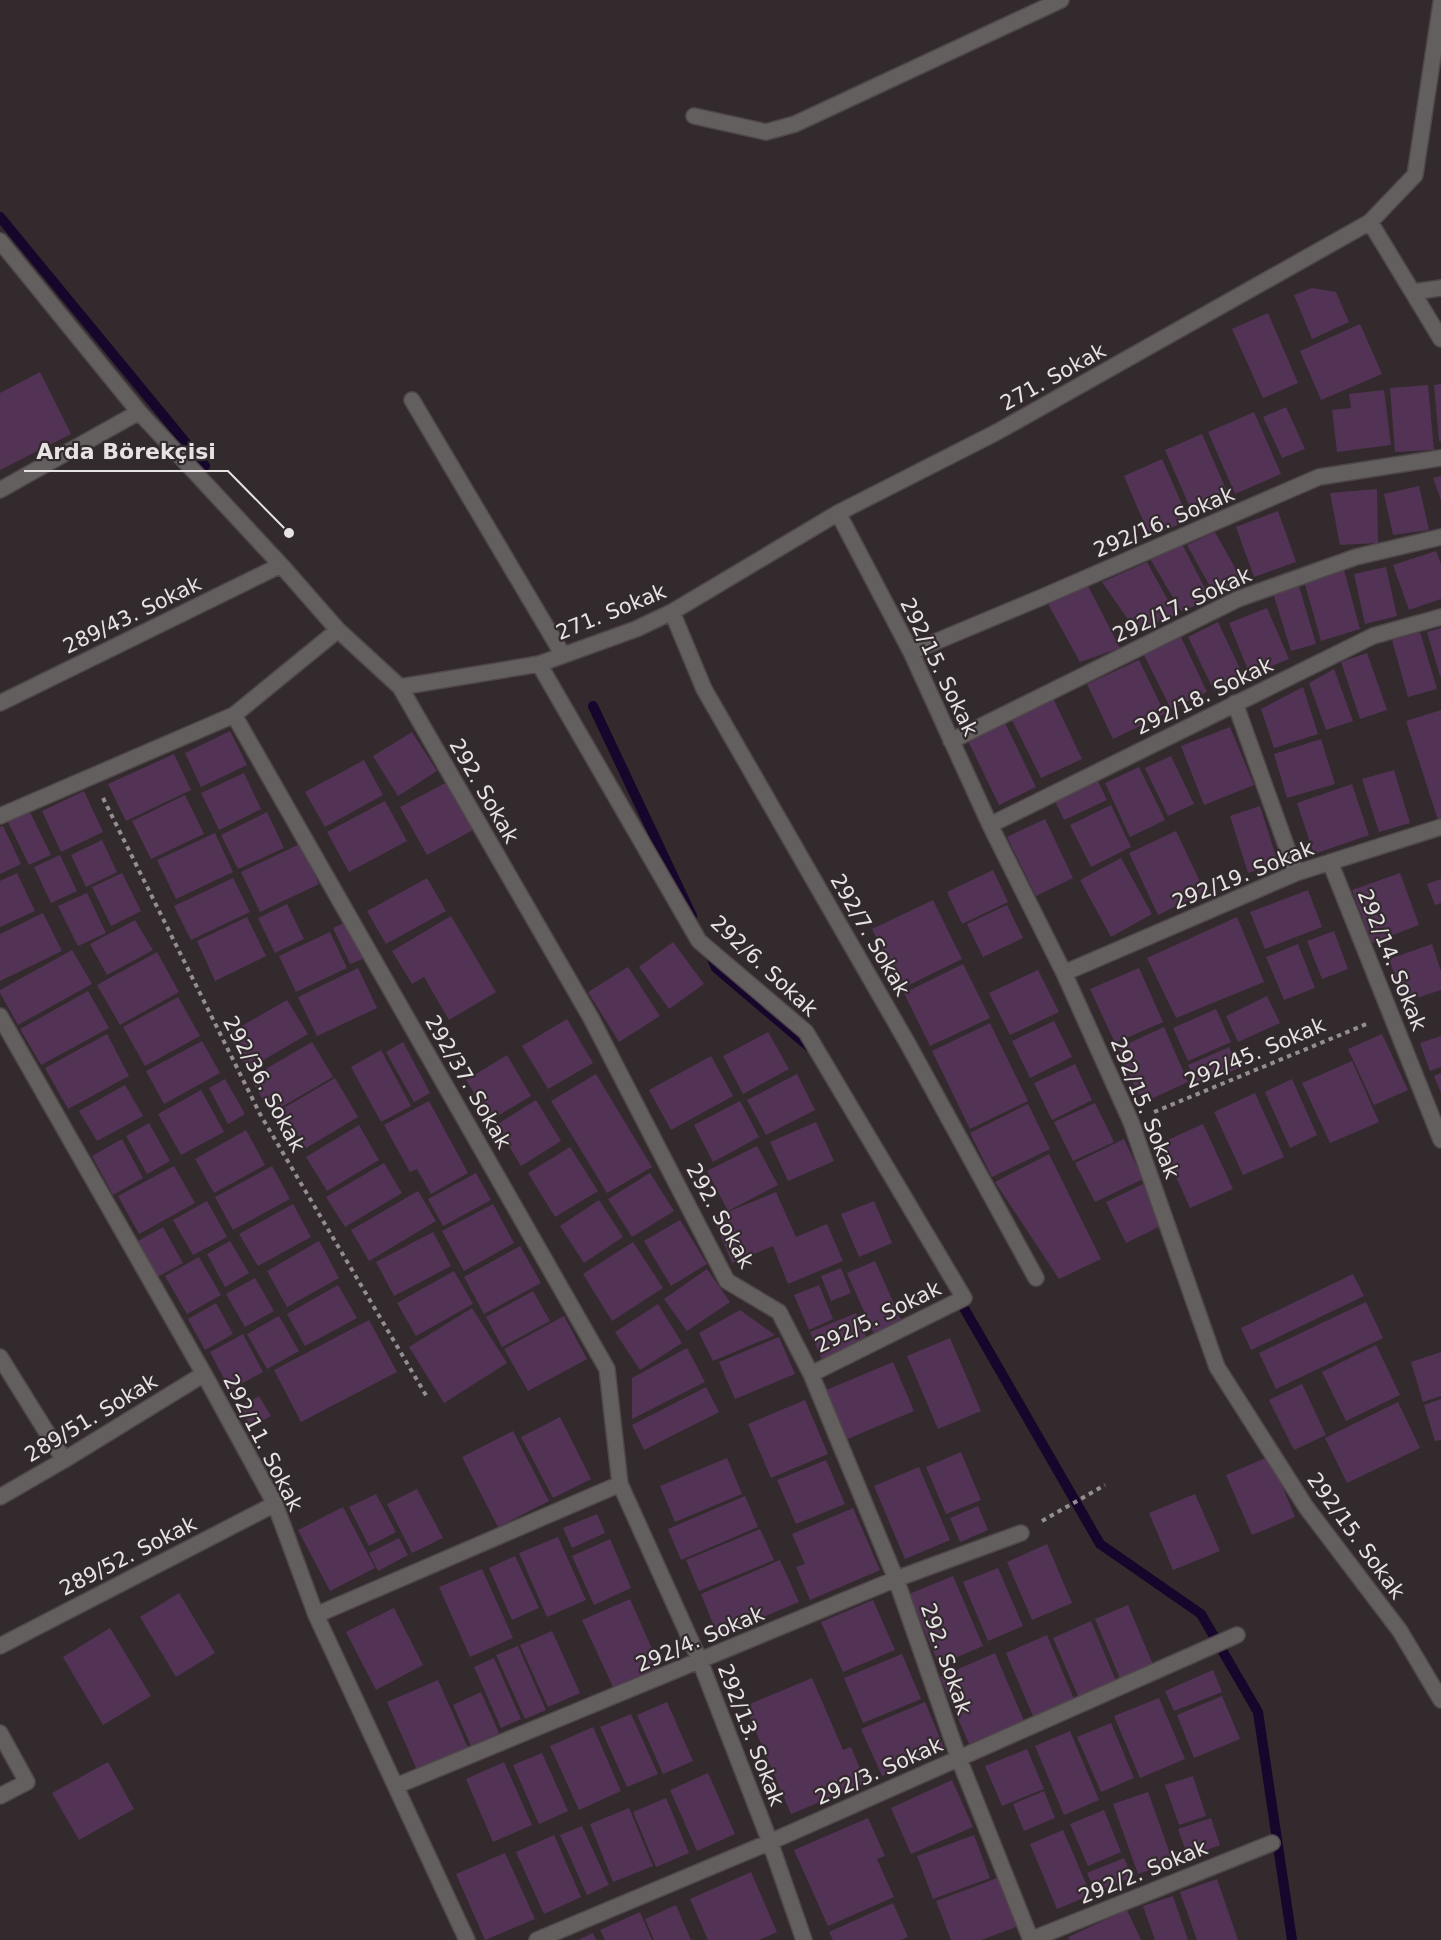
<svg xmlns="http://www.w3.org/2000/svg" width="1441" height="1940" viewBox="0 0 1441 1940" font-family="'DejaVu Sans',sans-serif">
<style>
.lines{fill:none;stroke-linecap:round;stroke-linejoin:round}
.stream{stroke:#16062b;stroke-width:10}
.building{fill:#533355}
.street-casing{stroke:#4f474a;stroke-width:18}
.path{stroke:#958e91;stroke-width:4;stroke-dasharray:4.5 4.5;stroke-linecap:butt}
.street{stroke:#635f5f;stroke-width:15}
.labels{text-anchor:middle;stroke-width:4.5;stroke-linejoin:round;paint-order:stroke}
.street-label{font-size:21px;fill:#e7e2e4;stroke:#322a2d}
.leader{fill:none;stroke:#e7e2e4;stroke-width:2}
.callout-dot{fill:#e7e2e4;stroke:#322a2d;stroke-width:2}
.callout-label{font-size:22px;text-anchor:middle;font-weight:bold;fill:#e7e2e4;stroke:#322a2d;stroke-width:4.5;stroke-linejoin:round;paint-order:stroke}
</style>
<rect width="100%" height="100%" fill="#322a2d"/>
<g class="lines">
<path class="stream" d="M0 217 205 466
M593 706 692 916
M709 951 716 968 814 1051
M957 1296 1100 1544 1201 1614 1258 1712 1292 1940"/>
</g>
<path class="building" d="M1312 288 1336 292 1349 322 1312 339 1294 295Z
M1268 313 1298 383 1263 398 1232 329Z
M1360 324 1382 374 1321 400 1300 351Z
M40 372 71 434 0 470V393Z
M1441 384V441H1439L1434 385Z
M1428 385 1434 450 1395 452 1390 388Z
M1384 390 1391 445 1337 452 1332 410 1351 408 1349 394Z
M1286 407 1305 449 1282 458 1263 417Z
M1254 412 1281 474 1235 494 1208 432Z
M1202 434 1229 496 1192 512 1165 450Z
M1162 459 1189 520 1150 537 1124 476Z
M1441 476V500L1433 478Z
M1419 486 1429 530 1393 535 1384 494Z
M1377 489 1378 543 1340 545 1330 493Z
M1278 511 1296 562 1254 577 1236 527Z
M1215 532 1243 582 1216 597 1187 545Z
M1182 544 1211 600 1181 611 1149 557Z
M1436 551 1441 564V599L1409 610 1393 565Z
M1147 562 1176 615 1136 631 1102 582Z
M1386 567 1397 616 1365 624 1354 574Z
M1344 570 1360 629 1321 641 1304 581Z
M1088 586 1120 648 1080 662 1048 604Z
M1299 586 1316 644 1291 651 1273 593Z
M1267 608 1289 659 1250 675 1229 623Z
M1218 622 1244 677 1214 691 1188 637Z
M1441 628V676H1440L1427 632Z
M1420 632 1437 689 1408 697 1392 640Z
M1181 637 1207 692 1171 709 1144 655Z
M1367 653 1387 710 1360 719 1341 662Z
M1139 660 1165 714 1113 739 1087 684Z
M1334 669 1353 721 1326 730 1309 683Z
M1303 687 1318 734 1274 748 1261 709Z
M1053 698 1082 759 1041 778 1011 718Z
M1441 710V819L1438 820 1406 721Z
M1005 723 1036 787 999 805 968 741Z
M1230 727 1254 785 1204 805 1181 746Z
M230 731 247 765 201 787 185 753Z
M412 732 437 771 398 796 373 756Z
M1321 739 1335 784 1287 798 1274 754Z
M174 754 191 790 126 821 108 784Z
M1171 756 1194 804 1168 816 1145 768Z
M364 760 383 795 325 827 305 792Z
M1139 767 1165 820 1130 837 1105 783Z
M1394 770 1410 823 1379 832 1362 779Z
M244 773 261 809 219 830 201 793Z
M1098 781 1107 800 1064 820 1055 801Z
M447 782 473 830 427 855 400 807Z
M1352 784 1369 835 1314 854 1297 803Z
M84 791 103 832 61 852 42 811Z
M185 795 204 834 151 859 132 821Z
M385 801 407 841 349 872 327 832Z
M1111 805 1131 847 1091 867 1070 825Z
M1260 806 1278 863 1248 873 1230 816Z
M30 812 51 855 29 865 8 822Z
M267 812 284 848 238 869 221 835Z
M1045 819 1073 878 1036 896 1007 837Z
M3 826 21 864 0 874V827Z
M1176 831 1205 892 1158 915 1129 853Z
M215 833 233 872 176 899 157 860Z
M102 840 117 872 86 887 71 855Z
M300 844 319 884 260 912 241 872Z
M60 855 77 891 51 903 34 867Z
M1121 858 1152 914 1111 937 1080 880Z
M993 870 1008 902 962 924 947 892Z
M17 873 35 911 0 927V881Z
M122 873 141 911 111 926 92 887Z
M1400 873 1419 925 1372 943 1352 890Z
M233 878 250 912 191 940 174 906Z
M427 878 446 911 386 944 367 911Z
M1441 879V903L1435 905 1427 884Z
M1308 890 1322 927 1265 949 1250 912Z
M87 893 106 933 78 946 58 906Z
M933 900 962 959 901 989 872 929Z
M287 904 304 939 275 953 258 918Z
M1007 905 1023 938 983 957 967 924Z
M43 913 62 951 0 981V934Z
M451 916 496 992 449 1020 424 977 412 984 392 951Z
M247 917 266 956 215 981 197 941Z
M1237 917 1264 982 1176 1018 1147 958Z
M135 920 153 950 107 975 90 944Z
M346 922 363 959 350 964 333 928Z
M1334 931 1348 969 1322 979 1307 941Z
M330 932 347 968 296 992 279 956Z
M673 942 704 984 669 1009 639 967Z
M1298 944 1315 988 1284 1000 1266 957Z
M1432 944 1441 971V990L1404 1002 1389 959Z
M72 950 92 984 18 1025 0 993V990Z
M157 952 179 992 120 1025 97 985Z
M963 964 990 1018 930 1046 904 993Z
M628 967 660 1016 619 1042 588 992Z
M358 968 377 1008 317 1036 298 997Z
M1139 968 1163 1022 1115 1043 1090 989Z
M1038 970 1059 1012 1010 1035 989 993Z
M88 991 109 1028 41 1065 20 1029Z
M1267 996 1280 1023 1238 1042 1226 1016Z
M178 997 200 1036 145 1066 123 1027Z
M287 1000 308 1034 248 1069 228 1034Z
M1216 1009 1231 1042 1188 1061 1173 1028Z
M567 1019 593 1063 548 1089 522 1046Z
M1054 1021 1072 1057 1030 1078 1012 1041Z
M990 1023 1028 1101 970 1129 932 1051Z
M1164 1027 1188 1082 1142 1103 1118 1048Z
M768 1032 789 1069 743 1094 723 1056Z
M107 1034 129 1076 68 1109 45 1068Z
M1382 1034 1408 1090 1374 1105 1348 1049Z
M1441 1036V1067L1430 1071 1420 1043Z
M202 1041 220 1073 164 1104 146 1071Z
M312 1042 333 1077 271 1113 250 1078Z
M403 1042 430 1093 414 1102 386 1052Z
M1229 1047 1239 1068 1198 1086 1188 1065Z
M381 1050 411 1106 381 1122 351 1067Z
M507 1055 531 1096 491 1120 466 1080Z
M711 1056 733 1096 671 1130 649 1090Z
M1352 1061 1379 1122 1330 1143 1302 1083Z
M1075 1064 1092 1100 1052 1120 1034 1083Z
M1441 1073V1093L1434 1076Z
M596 1074 652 1167 607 1193 551 1101Z
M797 1074 815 1110 766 1135 747 1100Z
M335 1078 358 1117 306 1148 282 1109Z
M225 1079 245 1114 228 1124 209 1088Z
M1292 1079 1317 1135 1290 1148 1265 1092Z
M125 1085 143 1116 97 1141 79 1111Z
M201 1090 224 1132 181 1155 158 1114Z
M1255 1093 1284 1157 1243 1175 1214 1112Z
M536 1100 561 1141 521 1166 496 1125Z
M429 1101 468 1173 431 1194 417 1169 410 1172 384 1125Z
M740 1101 759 1137 713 1162 694 1125Z
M1095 1103 1114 1142 1073 1161 1054 1122Z
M1028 1104 1050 1149 992 1177 970 1133Z
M816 1122 834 1161 788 1181 770 1142Z
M149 1123 170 1161 147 1174 126 1136Z
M1203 1124 1233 1189 1190 1208 1161 1143Z
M359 1125 379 1160 327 1191 306 1157Z
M246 1130 265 1165 214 1193 195 1159Z
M122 1139 143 1178 113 1195 92 1156Z
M1124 1139 1143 1179 1095 1202 1075 1163Z
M757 1146 778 1185 728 1211 707 1171Z
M570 1147 598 1191 555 1217 528 1173Z
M1049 1154 1101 1259 1059 1279 995 1182Z
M384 1163 402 1193 345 1227 326 1197Z
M174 1166 195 1203 139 1234 118 1196Z
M272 1166 290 1199 233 1230 215 1197Z
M476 1173 491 1200 443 1226 428 1199Z
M650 1173 674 1211 632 1237 608 1199Z
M1143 1184 1163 1225 1126 1243 1106 1202Z
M418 1191 436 1221 369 1261 351 1230Z
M776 1192 796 1237 827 1224 843 1261 788 1284 773 1246 732 1263 713 1218Z
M599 1200 623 1237 584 1263 560 1226Z
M207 1201 227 1237 193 1255 173 1220Z
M874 1201 892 1243 859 1257 841 1214Z
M293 1204 311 1237 258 1266 239 1234Z
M493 1204 514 1243 464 1271 442 1231Z
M680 1220 707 1264 671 1286 644 1241Z
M163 1227 183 1263 157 1277 138 1241Z
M433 1232 451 1266 394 1296 376 1262Z
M230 1241 249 1273 225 1287 207 1254Z
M319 1241 339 1278 287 1307 267 1271Z
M633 1242 663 1288 612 1321 583 1274Z
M520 1246 541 1283 484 1314 464 1277Z
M199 1257 221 1295 187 1314 165 1276Z
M875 1261 902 1322 874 1334 847 1273Z
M841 1268 851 1293 831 1301 821 1276Z
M707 1269 730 1302 687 1331 664 1299Z
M454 1271 473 1304 416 1336 397 1303Z
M1353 1274 1364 1296 1251 1350 1241 1328Z
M255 1278 274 1311 245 1327 226 1294Z
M338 1285 357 1318 305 1346 287 1314Z
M819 1285 833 1319 809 1330 794 1295Z
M533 1291 550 1321 502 1347 486 1317Z
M1366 1302 1383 1338 1276 1389 1259 1353Z
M216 1303 233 1334 205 1350 188 1319Z
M658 1304 682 1343 640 1370 615 1332Z
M472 1308 507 1363 444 1403 409 1347Z
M740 1310 775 1335 713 1361 699 1333Z
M856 1313 868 1341 822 1360 810 1332Z
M279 1316 299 1351 267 1369 247 1334Z
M564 1316 587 1359 528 1391 504 1349Z
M369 1320 397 1372 301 1422 274 1370Z
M243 1334 263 1372 230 1390 210 1352Z
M779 1337 795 1374 735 1399 719 1362Z
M950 1338 981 1411 938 1429 907 1356Z
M1376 1345 1400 1395 1346 1421 1322 1372Z
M687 1348 705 1382 632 1419V1378Z
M1441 1352V1396L1423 1402 1411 1362Z
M893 1362 914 1411 845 1440 824 1391Z
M1302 1384 1326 1435 1294 1450 1269 1400Z
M706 1387 719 1412 644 1450 632 1425Z
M259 1396 271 1416 251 1427 239 1407Z
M1441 1399V1440L1435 1441 1424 1405Z
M805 1400 828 1454 771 1478 748 1424Z
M1398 1402 1420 1448 1347 1483 1325 1438Z
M560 1417 591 1479 553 1498 521 1437Z
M513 1431 549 1501 498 1527 462 1457Z
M961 1452 981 1500 946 1514 926 1467Z
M1270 1456 1295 1517 1252 1535 1226 1475Z
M727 1458 742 1494 675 1522 660 1486Z
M826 1460 845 1504 796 1524 777 1480Z
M919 1467 950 1540 905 1559 874 1486Z
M417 1489 443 1538 412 1553 387 1504Z
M376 1494 396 1532 369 1546 349 1507Z
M1195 1494 1220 1551 1173 1570 1149 1513Z
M745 1496 758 1527 681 1560 668 1529Z
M978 1506 988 1530 960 1542 950 1518Z
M343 1507 375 1568 330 1591 298 1530Z
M853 1508 880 1570 810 1600 796 1567 805 1564 792 1534Z
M597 1514 605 1533 572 1548 563 1528Z
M760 1529 774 1560 699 1591 686 1560Z
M558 1537 586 1600 547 1617 519 1553Z
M399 1538 408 1555 378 1571 369 1553Z
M610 1539 631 1588 594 1605 572 1556Z
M1047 1544 1072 1603 1032 1620 1007 1562Z
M515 1556 539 1608 512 1620 489 1568Z
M780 1560 799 1602 718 1636 701 1594Z
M998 1568 1023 1626 988 1641 963 1582Z
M482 1569 513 1638 470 1657 439 1587Z
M953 1576 983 1646 939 1665 909 1594Z
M179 1593 215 1653 176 1677 140 1617Z
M630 1599 660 1667 613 1687 582 1620Z
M873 1600 895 1650 843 1672 821 1622Z
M1128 1605 1154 1667 1121 1681 1095 1619Z
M394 1608 423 1665 376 1690 346 1632Z
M1091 1621 1116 1681 1078 1696 1053 1638Z
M110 1628 151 1696 103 1725 63 1657Z
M552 1631 580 1693 548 1707 520 1645Z
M1047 1635 1074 1699 1033 1716 1006 1653Z
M518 1646 546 1710 525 1719 496 1655Z
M995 1653 1024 1721 969 1744 940 1677Z
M902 1654 921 1699 863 1723 844 1678Z
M494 1658 521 1719 501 1728 474 1667Z
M1213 1670 1222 1692 1174 1711 1165 1691Z
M812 1678 843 1750 851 1747 866 1783 791 1814 745 1706Z
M438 1680 468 1748 417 1770 387 1702Z
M481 1692 499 1733 471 1746 453 1705Z
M1222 1696 1240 1739 1194 1758 1177 1715Z
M1159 1698 1185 1759 1140 1778 1114 1716Z
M667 1702 693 1761 663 1774 637 1715Z
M925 1702 945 1750 882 1776 861 1729Z
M631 1714 658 1774 627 1787 600 1727Z
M1111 1723 1134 1778 1101 1792 1077 1737Z
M593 1727 621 1791 579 1810 550 1746Z
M1070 1731 1099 1800 1064 1815 1035 1746Z
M1027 1749 1044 1789 1002 1806 985 1766Z
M542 1753 568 1811 539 1824 513 1765Z
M108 1762 134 1809 79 1840 52 1793Z
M504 1762 532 1825 493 1842 466 1779Z
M708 1773 735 1834 697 1851 670 1790Z
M1193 1776 1206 1816 1179 1825 1165 1785Z
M952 1780 973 1827 911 1854 891 1808Z
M1044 1791 1055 1818 1024 1831 1013 1804Z
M1148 1792 1173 1862 1138 1874 1113 1804Z
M666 1798 689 1853 656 1867 633 1812Z
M629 1808 653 1866 613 1882 590 1824Z
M1104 1810 1121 1852 1088 1866 1070 1824Z
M868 1818 885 1856 877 1859 894 1897 828 1926 794 1850Z
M1211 1818 1220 1845 1188 1857 1178 1829Z
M582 1826 609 1885 587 1895 560 1835Z
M1063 1830 1091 1895 1057 1909 1030 1844Z
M554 1835 581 1897 544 1914 516 1852Z
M974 1835 990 1878 933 1899 917 1856Z
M505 1853 535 1919 485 1940 456 1874Z
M1124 1858 1132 1877 1095 1892 1087 1873Z
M751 1872 777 1932 759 1940H708L690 1899Z
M1000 1877 1019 1926 981 1940H951L936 1901Z
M1217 1879 1238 1940H1197L1180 1892Z
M1173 1896 1188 1940H1155L1143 1906Z
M893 1903 908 1937 900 1940H833L829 1932Z
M676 1905 691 1940H654L645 1919Z
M1127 1910 1141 1940H1070L1068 1937Z
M640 1912 652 1940H605L600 1930Z
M593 1933 596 1940H578Z"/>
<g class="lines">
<defs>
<path id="street" d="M694 116 766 132 795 124 1061 0
M1370 222 1441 339
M0 241 139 412 281 565 338 630 400 687 539 664 636 629 672 612 838 513 997 432 1370 222 1415 175 1441 3
M1413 292 1441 288
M412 400 563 655
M0 490 139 412
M838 513 911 652 990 825 1064 973 1131 1122 1217 1367 1306 1507 1400 1631 1441 1700
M672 612 704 689 908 1044 1036 1278
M911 652 1040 598 1319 477 1441 458
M539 664 699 941 806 1032 964 1298 811 1374
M400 687 591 1018 727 1281 779 1312 811 1374 896 1579 959 1759 1031 1940
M0 703 281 565
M1235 703 1296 873
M234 715 607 1369 620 1484 700 1661 770 1842 804 1940
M951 741 1238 599 1356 557 1441 537
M0 816 234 715 338 630
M990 825 1373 636 1441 617
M1330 862 1441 1140
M1064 973 1296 873 1441 827
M0 1016 204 1374 275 1504 316 1615 467 1940
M0 1357 64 1460
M0 1497 64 1460 204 1374
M316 1615 620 1484
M0 1646 275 1504
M0 1733 27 1782 0 1796
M396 1786 896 1579 1021 1533
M537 1940 770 1842 1237 1635
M1030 1940 1272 1843"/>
</defs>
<use href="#street" class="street-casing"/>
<path class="path" d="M103 798 260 1114 427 1397
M1154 1112 1369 1023
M1042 1521 1105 1485"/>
<use href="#street" class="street"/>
</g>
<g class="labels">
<g class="street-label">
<text transform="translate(1053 377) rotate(-29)" y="7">271. Sokak</text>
<text transform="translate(1164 522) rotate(-23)" y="7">292/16. Sokak</text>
<text transform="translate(1182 605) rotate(-25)" y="7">292/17. Sokak</text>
<text transform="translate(611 612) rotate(-22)" y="7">271. Sokak</text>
<text transform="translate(132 615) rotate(-26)" y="7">289/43. Sokak</text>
<text transform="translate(939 667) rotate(64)" y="7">292/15. Sokak</text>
<text transform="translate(1204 696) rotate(-26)" y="7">292/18. Sokak</text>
<text transform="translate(484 791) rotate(60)" y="7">292. Sokak</text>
<text transform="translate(1243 875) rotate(-22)" y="7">292/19. Sokak</text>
<text transform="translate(870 935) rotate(60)" y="7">292/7. Sokak</text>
<text transform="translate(1392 960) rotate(68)" y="7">292/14. Sokak</text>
<text transform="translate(764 966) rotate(43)" y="7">292/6. Sokak</text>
<text transform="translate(1255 1053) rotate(-23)" y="7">292/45. Sokak</text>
<text transform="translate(468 1082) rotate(60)" y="7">292/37. Sokak</text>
<text transform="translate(264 1084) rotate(62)" y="7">292/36. Sokak</text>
<text transform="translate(1145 1108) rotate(68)" y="7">292/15. Sokak</text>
<text transform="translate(720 1216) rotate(61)" y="7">292. Sokak</text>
<text transform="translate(878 1317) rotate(-26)" y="7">292/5. Sokak</text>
<text transform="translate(91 1418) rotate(-31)" y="7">289/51. Sokak</text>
<text transform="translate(263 1443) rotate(63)" y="7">292/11. Sokak</text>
<text transform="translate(1356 1536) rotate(54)" y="7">292/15. Sokak</text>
<text transform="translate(128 1556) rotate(-27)" y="7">289/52. Sokak</text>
<text transform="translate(700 1639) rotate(-23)" y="7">292/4. Sokak</text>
<text transform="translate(946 1659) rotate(71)" y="7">292. Sokak</text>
<text transform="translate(751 1735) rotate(69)" y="7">292/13. Sokak</text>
<text transform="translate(879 1771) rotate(-24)" y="7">292/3. Sokak</text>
<text transform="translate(1143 1872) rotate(-22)" y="7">292/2. Sokak</text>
</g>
</g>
<path class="leader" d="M289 533L228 471H24"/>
<circle class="callout-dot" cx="289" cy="533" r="6"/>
<g class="callout-label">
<text x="126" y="459">Arda Börekçisi</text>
</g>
</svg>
